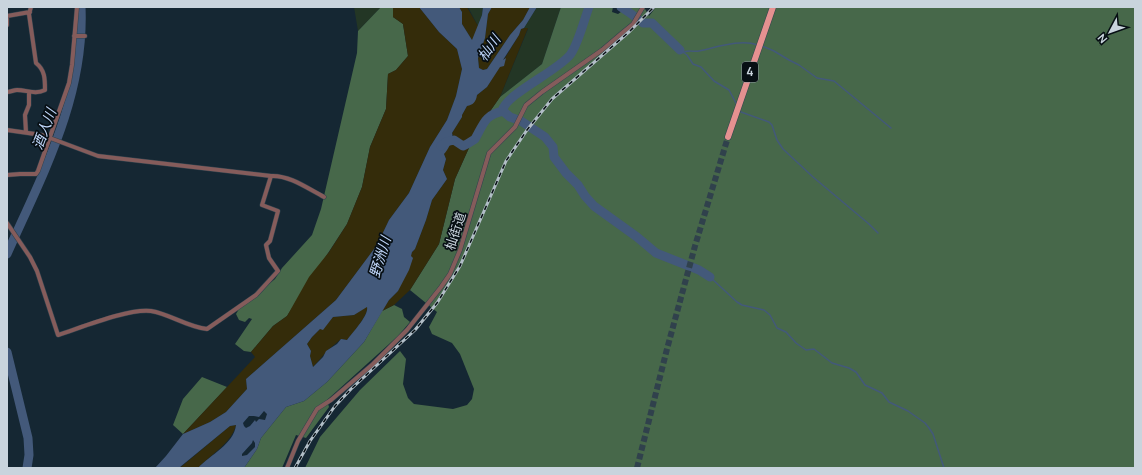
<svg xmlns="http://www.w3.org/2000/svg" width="1142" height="475" viewBox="0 0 1142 475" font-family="Manrope,'Noto Sans JP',sans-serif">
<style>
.green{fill:#233625}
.forest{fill:#47684a}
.sand{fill:#342c0a}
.water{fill:#43597a;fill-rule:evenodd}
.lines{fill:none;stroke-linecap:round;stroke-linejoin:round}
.stream{stroke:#43597a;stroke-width:1.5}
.river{stroke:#43597a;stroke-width:9}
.primary-tunnel{stroke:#30414c;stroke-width:6;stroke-dasharray:6 3;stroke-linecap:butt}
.street-casing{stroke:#32434e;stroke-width:5}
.primary-casing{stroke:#32434e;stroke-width:7}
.street{stroke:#855c5b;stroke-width:4}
.primary{stroke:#e59190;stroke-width:6}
.rail-casing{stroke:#b2bec7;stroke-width:3}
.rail{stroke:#070f14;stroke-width:1.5;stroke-dasharray:4.5;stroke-linecap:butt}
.labels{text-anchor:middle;stroke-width:3.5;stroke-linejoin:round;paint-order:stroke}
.shield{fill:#070f14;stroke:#8f99a1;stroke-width:1}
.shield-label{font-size:12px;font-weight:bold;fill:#c9d4dd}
.street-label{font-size:13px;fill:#c9d4dd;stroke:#070f14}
.water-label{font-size:14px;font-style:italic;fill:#c0d7fa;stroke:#070f14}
</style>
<rect width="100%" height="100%" fill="#152733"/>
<path class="green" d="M354 7H381L358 31Z
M468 7H483L482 15 478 26Z
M537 7H561L542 64 500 97 528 29 524 28Z"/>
<path class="forest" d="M381 7H393V17L403 24 408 56 396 70 388 74 386 109 370 147 362 187 347 224 287 316 273 326 251 352 244 351 235 344 252 319 249 318 245 322 239 320 236 314 239 309 275 279 282 268 312 235 321 209 357 53 358 31Z
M561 7H613L612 12 618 14 628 7H644L649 16 656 7H1135V468H305L320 437 360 390 400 351 406 359 403 384 408 398 414 404 453 409 467 405 472 399 474 389 460 354 452 343 432 334 429 327 437 312 410 290 439 244 455 179 477 130 500 97 542 64Z
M394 305 402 309 404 317 410 322 398 336 327 400 329 407 306 438 296 435 282 468H244L257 449 261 438 286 407 304 401 327 382 364 342 382 311Z
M202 377 227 387 183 434 173 425 183 399Z"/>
<path class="sand" d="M393 7H419L439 32 457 49 462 69 456 96 447 120 430 147 409 193 389 220 377 245 336 300 246 379 247 389 226 412 210 422 183 434 255 357 251 352 273 326 287 316 309 277 329 252 347 224 362 187 370 147 386 109 388 74 396 70 408 56 403 24 393 17Z
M459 7H467L478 26 473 40H472L462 24V12Z
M492 7H530L523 20 510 35 487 69 483 70 479 68 478 58 485 38 488 14Z
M524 28H528L500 97 477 130 455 179 439 244 410 290 394 305 382 311 389 300 398 291 412 252 415 249 426 220 432 200 447 179 443 170 446 159 444 154 453 136 452 133 462 117V115L467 106 477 95 487 87 519 35 521 29Z
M367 306C369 315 353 332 347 340L341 339 328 350 313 367 310 356 311 351 307 344 312 337 320 329H323L333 317 354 315Z
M236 425C231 444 211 454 198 468H177L181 467 230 426Z"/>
<path class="water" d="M419 7H459L462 12V24L472 40 482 15 483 7H492L488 14 485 38 478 58 479 68 483 70 487 69 510 35 523 20 530 7H537L524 28 521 29 519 35 503 60 506 58 504 66 500 67 487 87 477 95C476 102 473 105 467 106L462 115V117L452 133C454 138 448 150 444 154L446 159 443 170 447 179 432 200 426 220 415 249 412 252 411 256 413 258 409 270 398 291 389 300 364 342 327 382 304 401 286 407 261 438 257 449 244 468H198C210 455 234 444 236 425L230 426 180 467 177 468H155L166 456 183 434 210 422 226 412 247 389 246 379 336 300 377 245 389 220 409 193 430 147 447 120 456 96 462 69 457 49 439 32ZM367 307C369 315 353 332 347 340L341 339 337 344 326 351 323 357 313 367 310 356 311 351 307 344 312 337 320 329 323 330 333 317 354 315ZM264 411 267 414 265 420 259 419 256 422 255 420 250 426 246 428 244 426 243 423 249 416H254L259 417ZM253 440 255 443V447L247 455 242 456V454L252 443Z"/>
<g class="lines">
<path class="stream" d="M762 46 774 51 789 60 799 65 817 78 834 81 891 128
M680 50 687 55 693 64 701 67 714 81 729 90 737 105
M684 52C689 50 694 52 699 51 718 47 740 39 758 45
M740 110 741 112 769 122 772 125 777 140 783 149 813 177 869 224 878 233
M710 277 737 302 742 305 764 310 770 315 777 328 786 332 796 343 806 350 814 349 832 363 849 368 856 372 865 385 882 393 889 402 908 411 925 423 929 428 933 434 944 468"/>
<path class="river" d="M621 7 630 13 643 23H652L680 50
M502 111C506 94 556 72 570 55 578 45 584 20 589 7
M441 146 446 142 454 140 463 146C468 144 472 141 475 139 484 123 485 115 503 111L510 117 521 121 545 137 553 147 554 157 566 173 578 185 585 196 594 206 637 237 656 253 699 270 710 277
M7 254C42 175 85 97 81 7
M7 352 28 438 29 455 27 468"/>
<path class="primary-tunnel" d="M637 468 667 349 695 246 728 137"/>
<defs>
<path id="street" d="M7 16 30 12
M7 19V25
M74 36H85
M7 92C10 92 14 90 17 90 27 90 35 95 45 90 45 79 45 70 36 63L29 14 31 7
M7 130 42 135 98 156 271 176C289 175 307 188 324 197
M26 132 25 115 29 105V93
M7 175 20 174H36L38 171 69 83 72 65 77 7
M7 223 30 257 37 271 58 335C80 328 129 308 151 311 170 314 187 327 207 329L256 295 278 271 269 258 266 245 270 241 278 211 262 205 271 176
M287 468 298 441 317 409 331 400 373 364 407 330 441 287 450 274 460 250 489 153 515 127 526 105 542 92 602 50 622 33 633 24 643 7"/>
<path id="primary" d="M728 137 773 7"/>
</defs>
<use href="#street" class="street-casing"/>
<use href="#primary" class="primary-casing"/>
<use href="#street" class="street"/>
<use href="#primary" class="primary"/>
<defs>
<path id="rail" d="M295 468 310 441 335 406 351 389 415 330 437 303 460 266 506 161 527 130 552 99 630 31 654 7"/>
</defs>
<use href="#rail" class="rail-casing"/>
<use href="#rail" class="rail"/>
</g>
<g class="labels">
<rect class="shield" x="742" y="62" width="16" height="20" rx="3"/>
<g class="shield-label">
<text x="750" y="76">4</text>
</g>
<g class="street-label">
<text transform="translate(455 231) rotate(-72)" y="5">杣街道</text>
</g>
<g class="water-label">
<text transform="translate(489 48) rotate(-55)" y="5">杣川</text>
<text transform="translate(44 129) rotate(-69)" y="5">酒人川</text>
<text transform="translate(380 257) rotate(-73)" y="5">野洲川</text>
</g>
</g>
<rect width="1142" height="475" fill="none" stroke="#c9d4dd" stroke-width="16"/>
<g transform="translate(1110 32) rotate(229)" stroke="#070f14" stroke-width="3" paint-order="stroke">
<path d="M0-3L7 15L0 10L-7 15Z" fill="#c9d4dd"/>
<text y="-6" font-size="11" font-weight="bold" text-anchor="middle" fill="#c9d4dd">N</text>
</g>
</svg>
